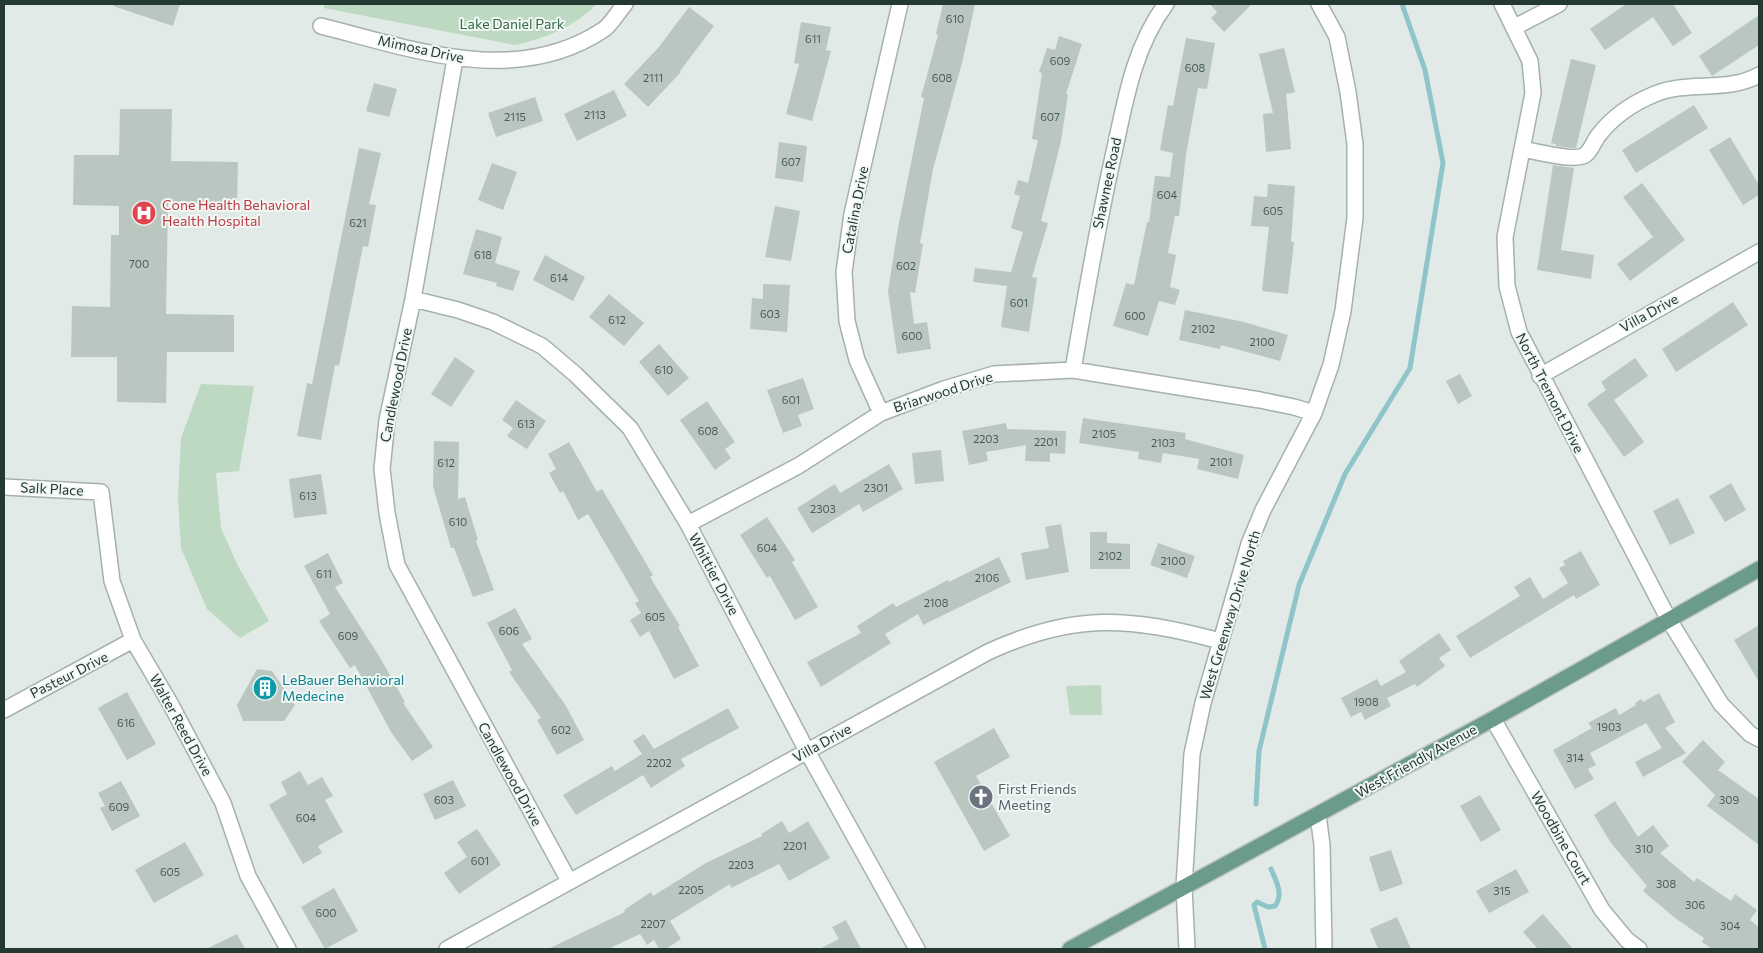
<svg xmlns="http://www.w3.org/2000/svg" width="1763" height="953" viewBox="0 0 1763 953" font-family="Commissioner,sans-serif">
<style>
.green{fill:#bdd9c2}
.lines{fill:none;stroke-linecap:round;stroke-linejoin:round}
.stream{stroke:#8fc4c9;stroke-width:5}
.building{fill:#bac7c1}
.minor-casing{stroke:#a5b1ac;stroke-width:18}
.major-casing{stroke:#bdc4c2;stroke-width:18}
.minor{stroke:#fff;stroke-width:15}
.major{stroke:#6b9b8b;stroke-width:15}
.labels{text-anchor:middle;stroke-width:4;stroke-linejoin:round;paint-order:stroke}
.number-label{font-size:11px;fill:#4a5c56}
.park-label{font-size:14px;fill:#326b45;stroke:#f1f7f4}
.street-label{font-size:14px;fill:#243932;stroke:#f1f7f4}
.health-label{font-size:14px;fill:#be3a42;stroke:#f1f7f4;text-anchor:start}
.culture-label{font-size:14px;fill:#0d838f;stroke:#f1f7f4;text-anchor:start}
.worship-label{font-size:14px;fill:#5b616d;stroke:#f1f7f4;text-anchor:start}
</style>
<rect width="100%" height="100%" fill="#e1eae6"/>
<path class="green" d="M325 4H597C573 27 547 38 515 45L324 8Z
M201 384 254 386 239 471 216 473 221 528 237 564 269 621 240 638 207 609 181 548 178 499 181 438Z
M1101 685 1102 715H1070L1066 686Z"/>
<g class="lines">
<path class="stream" d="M1256 804 1259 751 1299 585 1345 474 1410 368 1443 163 1425 70 1402 4
M1265 949 1254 905 1257 902 1268 907 1275 906C1284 894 1276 881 1271 869"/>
</g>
<path class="building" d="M114 4H180L173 26 113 6Z
M943 4H975L963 59 933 169 920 243 923 244 915 293 910 292 914 324 927 322 931 349 897 354 888 291 898 228 924 98 921 97 938 35 936 34Z
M1210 4H1252L1224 32 1211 18 1217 12Z
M1626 4H1673L1692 33 1673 46 1653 17 1605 50 1590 29Z
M689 7 714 26 680 71 681 72 648 107 624 84 658 48Z
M1759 15V45L1712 76 1699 56Z
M801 22 831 27 826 50 831 51 812 121 786 114 799 64 794 63Z
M1059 36 1082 44 1066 94 1068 95 1061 141 1041 221 1048 223 1032 277 1037 278 1029 332 1001 327 1007 286 973 282 975 268 1011 272 1023 232 1011 228 1020 196 1014 194 1018 180 1028 183 1038 140 1032 139 1042 73 1039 72 1047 48 1055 50Z
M1186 38 1215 43 1207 89 1198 88 1186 155 1179 216H1175L1168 253 1176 255 1170 287 1180 290 1175 305 1159 301 1148 336 1113 326 1126 283 1134 285 1147 222H1149L1155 176 1170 177 1173 153 1160 150 1168 105 1173 106Z
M1284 48 1295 92 1286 94 1291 149 1266 152 1263 114 1273 113 1259 54Z
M1571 59 1596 65 1576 148H1573L1556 146V144L1551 143Z
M374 83 397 89 389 117 366 111Z
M614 90 627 116 577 141 564 114Z
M535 97 543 121 496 137 488 113Z
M1694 105 1708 128 1636 173 1622 150Z
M120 109H172L171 161 238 162 237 203 168 202 166 314 234 315V352H167L166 403 117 402V357H71L72 306 110 307 111 235H119V206L73 205 74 155H119Z
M1730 137 1759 185V195L1743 205 1709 150Z
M779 142 807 146 803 182 775 178Z
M359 148 381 153 369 204 376 205 368 247 363 246 339 366 335 365 321 440 297 436 307 383 312 384Z
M492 163 517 172 503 210 478 200Z
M1553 165 1574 168 1561 250 1594 255 1591 279 1537 270Z
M1642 183 1685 240 1630 281 1617 264 1653 237 1623 197Z
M1268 184 1295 186 1291 241 1294 242 1288 294 1262 291 1269 227 1251 226 1254 196 1267 197Z
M775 206 800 211 791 261 765 257Z
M476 229 502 237 495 263 520 271 513 291 496 286 497 283 463 274Z
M545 255 585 277 573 301 533 280Z
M763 284 790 285 787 332 750 329 752 298 763 299Z
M609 294 644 323 624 346 589 317Z
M1733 302 1748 325 1676 372 1662 349Z
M1185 310 1244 322 1288 335 1280 361 1221 345 1220 349 1179 340Z
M659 344 689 378 668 396 639 362Z
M455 357 475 371 451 407 431 394Z
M1635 358 1648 376 1614 400 1644 442 1624 457 1587 404 1606 390 1601 382Z
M1460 374 1472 396 1458 404 1446 381Z
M803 378 814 409 798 415 802 426 783 433 767 390Z
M516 400 546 421 527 449 507 436 513 428 502 420Z
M707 401 735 442 725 449 731 458 715 470 680 420Z
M1083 418 1186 433 1185 439 1244 455 1238 479 1197 469 1199 459 1163 453 1161 463 1138 459 1139 452 1079 443Z
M1006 423 1007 429 1066 431 1065 454 1050 453V462L1025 461 1026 445 986 452 988 461 969 465 962 431Z
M434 441 459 442 458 499 465 497 478 540 476 541 494 590 473 597 454 548H451L433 486Z
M569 442 597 492 602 489 653 575 650 577 680 626 678 627 699 666 674 679 649 631 640 637 630 620 641 613 635 603 639 601 588 514 578 520 563 491 560 493 549 473 556 469 548 454Z
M941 450 944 481 915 484 912 453Z
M889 464 903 489 863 512 859 504 812 533 797 508 835 484 840 493Z
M321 474 327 514 294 518 289 479Z
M1731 483 1746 510 1725 522 1709 496Z
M1678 498 1695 533 1670 545 1653 511Z
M767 517 795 560 792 562 818 607 795 620 770 576 767 578 740 535Z
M1061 524 1069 572 1026 580 1021 553 1049 548 1045 527Z
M1090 532H1107V543L1130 544V569H1090Z
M1158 543 1195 556 1187 578 1150 565Z
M1581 551 1600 585 1576 599 1574 595 1470 658 1456 636 1520 596 1514 587 1530 577 1543 599 1568 583 1559 568 1565 565 1563 561Z
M328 553 343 583 335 587 379 656 405 702 403 703 433 747 412 761 391 732 355 665 350 668 319 621 330 614 304 566Z
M999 557 1011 582 923 625 918 614 885 634 891 643 821 687 807 662 861 633 857 626 893 603 896 607 948 580 949 582Z
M515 608 532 639 522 644 566 706 584 740 557 755 537 720 541 718 509 672 512 670 487 623Z
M1759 625V682L1734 640Z
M1439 633 1451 650 1439 658 1445 666 1417 687 1415 684 1387 698 1391 706 1365 720 1361 712 1351 717 1341 698 1377 679 1381 686 1406 672 1399 661Z
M257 669 272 671 295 705 284 721H243L237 705Z
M127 692 156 744 127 760 98 708Z
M1659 693 1675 722 1665 728 1686 753 1643 777 1635 762 1662 748 1646 723 1590 753 1596 765 1588 769 1594 779 1575 789 1553 750 1592 728 1588 723 1616 708 1619 715 1636 705 1635 703 1641 699 1643 702Z
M728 708 739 728 681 759 685 766 651 788 643 775 576 815 563 795 612 766 615 771 642 754 633 741 644 734 654 749Z
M994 728 1010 757 976 776 1010 836 984 851 934 762Z
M1703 740 1725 762 1718 770 1759 799V845L1707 806 1715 795 1682 762Z
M300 771 308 785 322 777 333 796 325 800 343 832 318 846 322 853 303 864 269 805 287 794 281 782Z
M453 780 466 806 435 820 423 794Z
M121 781 140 816 112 831 100 808 105 806 98 793Z
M1480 795 1501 830 1481 842 1460 806Z
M1615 801 1638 837 1653 825 1669 846 1660 853 1694 882 1697 878 1731 901 1735 894 1757 910 1750 920 1759 927V949H1712L1702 942 1704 938 1675 918 1643 891 1647 886 1611 843 1594 815Z
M782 821 789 833 808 821 830 858 789 881 779 864 731 888 730 884 670 921 681 939 666 949H659L654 940 647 945 640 934 608 949H548L625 912 624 910 651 892 653 896 706 863 762 836 761 834Z
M477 829 501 865 459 894 444 873 467 857 457 842Z
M185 842 204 875 154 903 135 870Z
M1391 850 1403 884 1380 892 1369 857Z
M1516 869 1529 892 1489 913 1476 891Z
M334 888 358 931 325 949 301 907Z
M1543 914 1573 949H1538L1523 932Z
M1397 917 1411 949H1378L1370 929Z
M846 920 861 949H819L839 939 832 927Z
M237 934 245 949H206Z"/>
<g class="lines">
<defs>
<path id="minor" d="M1502 4 1530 61 1533 93 1505 237 1507 286 1519 332 1669 620 1721 704 1750 734 1759 739
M321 26C413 49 515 88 603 30 611 25 618 12 625 4
M1515 27 1559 4
M455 59 413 299 387 420 382 469 387 513 397 565 569 881
M1522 149C1534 151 1576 162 1585 155 1591 151 1594 141 1598 136 1613 116 1633 103 1655 94 1689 80 1727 93 1759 75
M413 299 458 310 493 322 542 346 575 374 630 428 688 524 807 751 917 949
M1073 370C1085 299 1097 228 1113 157 1125 103 1133 48 1166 4
M1540 376 1759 252
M881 413 857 360 847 321 844 272 852 214 900 4
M4 487 101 492 112 581 133 640 170 703 223 803 248 876 288 949
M688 524 798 466 881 413 944 389 994 374 1073 370 1260 400 1294 407 1314 413
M4 710 133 640
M1493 719 1602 910 1627 940 1639 949
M1318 815 1322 845 1324 949
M447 949 988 652C1075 612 1129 617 1220 641
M1187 949 1184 887 1192 754 1203 703 1249 544 1263 510 1314 413 1331 365 1343 311 1355 218V144L1348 92 1337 37 1319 4"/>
<path id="major" d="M1070 949 1493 719 1759 569"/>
</defs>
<use href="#minor" class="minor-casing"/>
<use href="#major" class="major-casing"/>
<use href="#minor" class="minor"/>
<use href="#major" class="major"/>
</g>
<defs>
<symbol id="hospital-disc" viewBox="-11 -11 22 22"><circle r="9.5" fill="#e0444e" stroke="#f1f7f4"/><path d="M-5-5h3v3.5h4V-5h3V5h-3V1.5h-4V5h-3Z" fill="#fff"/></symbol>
<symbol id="building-disc" viewBox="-11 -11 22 22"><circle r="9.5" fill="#0f9aa8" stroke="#f1f7f4"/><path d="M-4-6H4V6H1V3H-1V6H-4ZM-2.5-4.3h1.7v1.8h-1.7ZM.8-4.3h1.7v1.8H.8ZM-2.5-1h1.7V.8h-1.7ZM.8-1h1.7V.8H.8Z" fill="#fff"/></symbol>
<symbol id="church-disc" viewBox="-11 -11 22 22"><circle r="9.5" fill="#6b7280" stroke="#f1f7f4"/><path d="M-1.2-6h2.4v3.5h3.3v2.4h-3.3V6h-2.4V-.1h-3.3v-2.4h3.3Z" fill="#fff"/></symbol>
</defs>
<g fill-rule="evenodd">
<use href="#hospital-disc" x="130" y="199" width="28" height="28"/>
<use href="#building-disc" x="251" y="674" width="28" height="28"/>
<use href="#church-disc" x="967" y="783" width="28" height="28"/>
</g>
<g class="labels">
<g class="number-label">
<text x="955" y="23">610</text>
<text x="813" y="43">611</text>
<text x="1060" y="65">609</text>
<text x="1195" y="72">608</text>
<text x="653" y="82">2111</text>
<text x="942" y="82">608</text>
<text x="595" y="119">2113</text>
<text x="515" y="121">2115</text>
<text x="1050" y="121">607</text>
<text x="791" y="166">607</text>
<text x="1167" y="199">604</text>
<text x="1273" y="215">605</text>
<text x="358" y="227">621</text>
<text x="483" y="259">618</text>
<text x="139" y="268">700</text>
<text x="906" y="270">602</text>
<text x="559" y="282">614</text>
<text x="1019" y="307">601</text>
<text x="770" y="318">603</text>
<text x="1135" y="320">600</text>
<text x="617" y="324">612</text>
<text x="1203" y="333">2102</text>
<text x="912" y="340">600</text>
<text x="1262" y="346">2100</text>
<text x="664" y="374">610</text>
<text x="791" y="404">601</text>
<text x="526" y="428">613</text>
<text x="708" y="435">608</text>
<text x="1104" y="438">2105</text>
<text x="986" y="443">2203</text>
<text x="1046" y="446">2201</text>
<text x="1163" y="447">2103</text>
<text x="1221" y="466">2101</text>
<text x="446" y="467">612</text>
<text x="876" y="492">2301</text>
<text x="308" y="500">613</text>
<text x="823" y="513">2303</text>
<text x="458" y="526">610</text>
<text x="767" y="552">604</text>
<text x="1110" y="560">2102</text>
<text x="1173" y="565">2100</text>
<text x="324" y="578">611</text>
<text x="987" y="582">2106</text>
<text x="936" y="607">2108</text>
<text x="655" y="621">605</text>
<text x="509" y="635">606</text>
<text x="348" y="640">609</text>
<text x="1366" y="706">1908</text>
<text x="126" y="727">616</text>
<text x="1609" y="731">1903</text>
<text x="561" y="734">602</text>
<text x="1575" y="762">314</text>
<text x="659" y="767">2202</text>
<text x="444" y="804">603</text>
<text x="1729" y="804">309</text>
<text x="119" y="811">609</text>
<text x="306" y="822">604</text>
<text x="795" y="850">2201</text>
<text x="1644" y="853">310</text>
<text x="480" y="865">601</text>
<text x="741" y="869">2203</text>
<text x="170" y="876">605</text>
<text x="1666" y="888">308</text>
<text x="691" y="894">2205</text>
<text x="1502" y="895">315</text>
<text x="1695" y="909">306</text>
<text x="326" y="917">600</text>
<text x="653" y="928">2207</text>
<text x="1730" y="930">304</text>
</g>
<g class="park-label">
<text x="512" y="29">Lake Daniel Park</text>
</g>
<g class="street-label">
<text transform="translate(421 49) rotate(12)" y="5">Mimosa Drive</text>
<text transform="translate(1107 183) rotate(-78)" y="5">Shawnee Road</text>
<text transform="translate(855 210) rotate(-79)" y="5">Catalina Drive</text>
<text transform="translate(1649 313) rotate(-29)" y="5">Villa Drive</text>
<text transform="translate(396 385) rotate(-79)" y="5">Candlewood Drive</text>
<text transform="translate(943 392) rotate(-18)" y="5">Briarwood Drive</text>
<text transform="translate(1550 393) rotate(63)" y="5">North Tremont Drive</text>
<text transform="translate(52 489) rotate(3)" y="5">Salk Place</text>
<text transform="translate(714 574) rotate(62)" y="5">Whittier Drive</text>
<text transform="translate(1230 615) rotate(-73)" y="5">West Greenway Drive North</text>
<text transform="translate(69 675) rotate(-27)" y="5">Pasteur Drive</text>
<text transform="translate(181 725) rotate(61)" y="5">Walter Reed Drive</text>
<text transform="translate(822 743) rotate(-29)" y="5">Villa Drive</text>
<text transform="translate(1416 761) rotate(-29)" y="5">West Friendly Avenue</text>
<text transform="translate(510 774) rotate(61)" y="5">Candlewood Drive</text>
<text transform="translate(1561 838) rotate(60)" y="5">Woodbine Court</text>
</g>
<g class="health-label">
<text x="162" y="210">Cone Health Behavioral<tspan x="162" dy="16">Health Hospital</tspan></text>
</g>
<g class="culture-label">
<text x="282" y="685">LeBauer Behavioral<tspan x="282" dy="16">Medecine</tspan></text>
</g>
<g class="worship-label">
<text x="998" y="794">First Friends<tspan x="998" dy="16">Meeting</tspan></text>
</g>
</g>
<rect width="1763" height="953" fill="none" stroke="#243932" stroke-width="10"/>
</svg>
